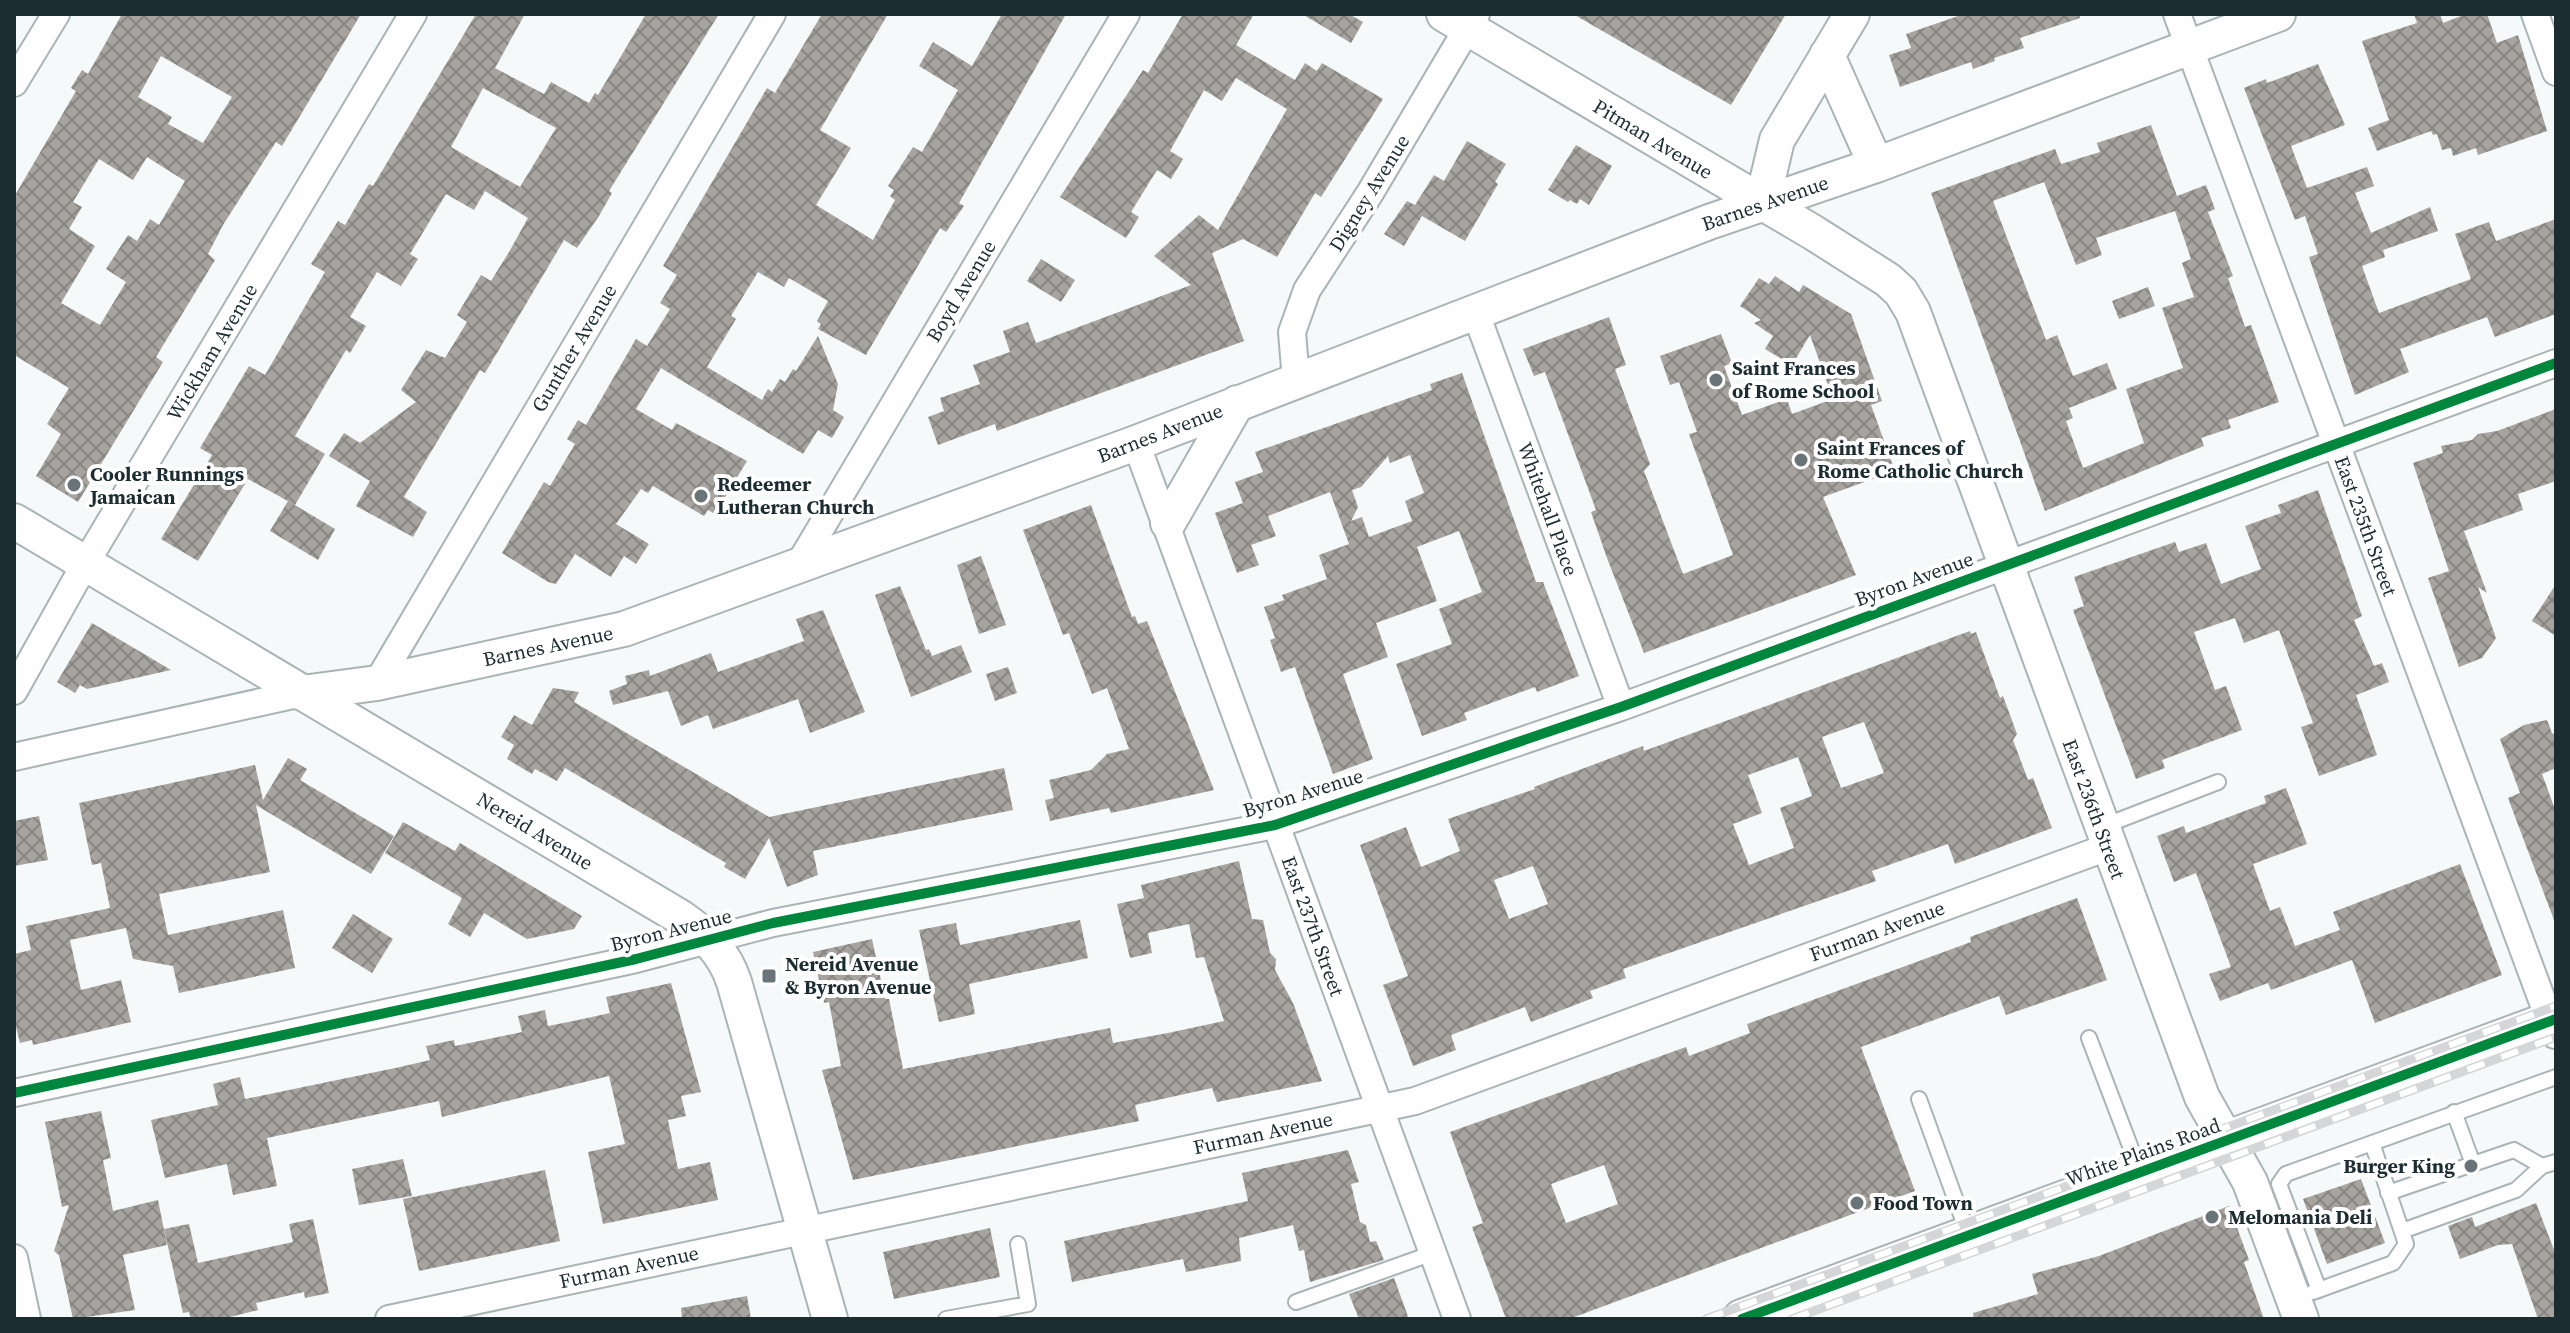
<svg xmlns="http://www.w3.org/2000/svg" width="2570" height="1333" viewBox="0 0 2570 1333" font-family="'Source Serif 4',serif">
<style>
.building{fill:url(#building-cross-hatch);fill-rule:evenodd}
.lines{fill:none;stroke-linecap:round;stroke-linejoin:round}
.service-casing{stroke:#aab4b6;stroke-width:18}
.minor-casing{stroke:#aab4b6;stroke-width:30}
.tertiary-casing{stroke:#aab4b6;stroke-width:38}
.secondary-casing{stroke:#aab4b6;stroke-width:42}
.service{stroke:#fefefe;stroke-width:14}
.minor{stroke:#fefefe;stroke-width:26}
.tertiary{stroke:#fefefe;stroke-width:34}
.secondary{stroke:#fefefe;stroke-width:38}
.rail-casing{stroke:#d4d6d7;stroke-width:9}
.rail{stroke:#fff;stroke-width:6;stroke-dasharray:18;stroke-linecap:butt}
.cycleway-casing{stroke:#fff;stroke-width:15}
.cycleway{stroke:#00873e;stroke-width:10}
.poi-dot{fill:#687478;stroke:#fff;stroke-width:3}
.labels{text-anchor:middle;stroke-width:8;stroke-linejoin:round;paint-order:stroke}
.street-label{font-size:20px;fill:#1c2d32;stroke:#fff}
.poi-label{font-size:20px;font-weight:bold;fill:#1c2d32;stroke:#fff;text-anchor:start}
</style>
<defs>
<pattern id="building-cross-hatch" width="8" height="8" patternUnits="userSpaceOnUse" patternTransform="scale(2)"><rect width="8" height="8" fill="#a7a4a0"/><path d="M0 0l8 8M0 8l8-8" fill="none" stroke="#878683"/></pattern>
</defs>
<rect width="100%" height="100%" fill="#f5f9fa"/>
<path class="building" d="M122 14H361L282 146 276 142 223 225 208 254 215 260 156 357 163 362 78 502 36 476 61 434 47 424 69 388 14 355V197L76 91 71 88 82 70 88 74ZM161 56 232 97 203 143 168 124 172 117 138 97ZM147 157 185 181 159 225 150 219 137 241 128 235 106 269 126 282 100 325 61 303 95 246 69 229 82 207 73 202 99 159 133 180Z
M476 14H525L495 68 544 94 551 82 589 103 595 93 598 95 646 14H719L609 191 612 193 599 216 577 248 564 240 485 373 480 370 404 497 427 512 413 537 356 506 370 481 329 456 344 433 360 443 416 402 401 390 426 350 445 358 467 322 457 315 481 275 491 281 509 252 528 218 485 191 474 210 446 194 410 254 418 259 401 286 377 272 350 317 366 326 350 353 346 350 295 436 325 454 295 505 248 479 198 561 161 539 212 455 200 448 249 366 265 375 325 272 311 264 338 221 345 225 369 184 373 186ZM483 88 556 128 520 187 451 147Z
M822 14H888L820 130 851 148 816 205 873 240 895 200 890 196 894 190 888 186 913 147 922 152 958 90 919 66 933 42 972 66 1002 14H1066L959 203 964 206 946 232 940 228 866 355 818 329 821 324 817 321 828 301 789 278 784 287 758 272 731 316 736 319 707 367 762 400 768 389 772 392 780 379 785 382 793 369 796 371 818 336 838 384 833 410 844 417 832 438 818 430 803 454 661 368 636 409 672 430 676 423 747 461 715 514 708 510 704 516 653 486 648 493 641 489 616 524 649 544 636 564 624 556 611 577 575 554 556 584 548 582 502 553 544 482 550 486 575 444 567 439 578 420 586 425 636 339 647 346 670 309 660 303 677 275 663 266 767 88 775 93Z
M1183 14H1254L1236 45 1295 80 1305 63 1317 71 1322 63 1383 99 1321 197 1315 193 1277 257 1243 239 1212 253 1244 341 997 431 995 424 938 445 928 417 944 411 940 398 980 384 973 365 1010 352 1003 331 1028 322 1036 343 1191 285 1154 256 1199 215 1218 230 1287 109 1236 78 1222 101 1204 90 1170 151 1183 159 1171 179 1157 170 1131 212 1139 217 1126 238 1060 197 1143 70 1148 73Z
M1302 14H1349L1363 22 1351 43Z
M1573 14H1786L1731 105Z
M1964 14H2079L2080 18 2020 38 2024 48 1994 58 1995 61 1973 69 1971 62 1900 87 1889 55 1911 48 1906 34Z
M2414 14H2440L2443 23 2466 14H2487L2497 43 2518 35 2547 131 2478 155 2476 148 2453 156 2451 148 2442 150 2437 134 2433 135 2431 131 2377 151 2368 128 2389 120 2362 41 2417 23Z
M2318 64 2345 125 2291 146 2307 188 2367 167 2374 186 2355 193 2371 233 2430 207 2438 231 2383 250 2385 257 2362 266 2379 313 2471 279 2455 234 2489 222 2496 241 2556 219V314L2495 337 2487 317 2400 349 2409 372 2355 395 2309 257 2318 254 2305 216 2295 220 2244 88 2266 79 2267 83Z
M2151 125 2177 196 2206 185 2215 209 2208 212 2233 276 2228 278 2245 327 2251 325 2279 402 2228 420 2231 428 2201 438 2204 446 2045 511 1931 193 2055 149 2061 164 2100 152 2097 143ZM2044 182 2076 265 2102 255 2096 238 2175 211 2191 259 2182 263 2194 297 2162 308 2183 368 2126 389 2144 443 2083 468 2066 421 2073 418 2069 408 2117 389 2107 363 2073 376 2057 335 2046 340 1993 201Z
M1467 141 1506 164 1495 182 1498 184 1465 241 1422 216 1404 246 1384 234 1407 201 1415 205 1434 175 1444 181Z
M1576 145 1612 166 1589 205 1580 199 1577 204 1570 200 1568 202 1548 190Z
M1041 259 1075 280 1061 302 1027 281Z
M1775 276 1799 292 1803 285 1851 314 1882 401 1871 405 1895 471 1823 497 1856 575 1644 653 1607 558 1591 512 1596 510 1545 372 1534 376 1523 349 1609 317 1626 365 1615 369 1650 464 1644 471 1683 574 1733 555 1689 434 1697 432 1679 382 1670 385 1660 356 1721 334 1732 363 1724 366 1742 415 1787 399 1792 414 1833 399 1810 335 1792 365 1765 349 1773 336 1754 323 1761 320 1740 306 1759 278 1769 284Z
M2148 287 2155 306 2119 319 2112 301Z
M1462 373 1536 582H1543L1579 676 1537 692 1535 687 1464 713 1467 720 1422 736 1396 664 1452 644 1439 609 1482 592 1459 531 1417 547 1437 601 1376 623 1388 657 1343 674 1373 759 1333 774 1295 667 1281 672 1270 640 1275 638 1264 607 1284 600 1282 595 1327 579 1319 555 1349 544 1330 492 1268 516 1276 536 1251 545 1259 565 1237 573 1215 513 1243 503 1235 482 1263 472 1255 452 1432 390 1430 384ZM1410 455 1424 493 1405 501 1412 521 1369 537 1362 517 1351 521 1358 507 1352 490 1361 487 1388 456 1390 463Z
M2556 409V481L2518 494 2523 510 2464 531 2487 593 2478 587 2496 638 2482 658 2459 667 2428 578 2449 571 2413 463 2443 453 2441 446 2472 440 2478 434 2497 431Z
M2318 490 2362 616 2354 620 2374 666 2382 663 2389 682 2356 695 2377 755 2319 776 2301 727 2313 723 2279 630 2244 643 2235 618 2194 632 2215 690 2226 686 2242 730 2162 760 2165 768 2136 779 2073 610 2084 606 2074 577 2175 542 2179 552 2206 543 2221 584 2261 569 2245 526 2281 513 2278 505Z
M288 501 335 529 318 560 270 531Z
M1091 505 1132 617 1135 616 1138 624 1147 621 1214 790 1111 813 1109 808 1050 821 1045 800 1054 798 1049 780 1091 770 1107 754 1129 749 1107 688 1092 694 1069 633 1063 635 1023 530Z
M981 556 1006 625 979 634 957 565Z
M2556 584V636L2532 621Z
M900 586 926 650 929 649 932 656 961 645 972 672 911 697 875 595Z
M823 610 865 712 810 733 798 699 713 729 708 715 681 726 668 691 613 705 609 691 627 684 625 676 649 670 650 676 711 653 718 672 804 641 796 619Z
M92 623 117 638 171 670 87 689 80 685 75 693 57 682Z
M1970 631 1971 634 1976 632 2000 698 2003 696 2017 734 2013 740 2028 780 2033 778 2052 828 1955 864 1948 844 1872 871 1876 881 1623 969 1626 978 1590 991 1593 998 1531 1022 1525 1007 1451 1035 1456 1050 1413 1066 1383 985 1408 976 1360 845 1406 827 1421 867 1460 851 1448 819 1535 789 1534 787 1643 746 1644 751ZM1864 722 1884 773 1841 788 1822 737ZM1798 757 1812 796 1780 808 1794 848 1749 865 1733 824 1762 813 1748 775ZM1533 866 1548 904 1509 919 1494 880Z
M1008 667 1017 693 995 701 986 674Z
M553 688 579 692 574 702 769 817 1004 768 1013 810 813 851 818 875 787 887 769 838 745 879 724 867 726 863 565 768 557 781 535 769 532 774 507 759 514 745 501 737 514 715 532 725Z
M2547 720 2552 733 2556 735V768L2542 774 2556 812 2554 920 2508 798 2520 793 2500 739 2524 725Z
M288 758 307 769 300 780 394 836 371 874 256 805 270 872 159 894 168 935 283 910 295 968 179 993 173 966 133 959 126 928 70 940 81 990 121 980 131 1022 33 1045 32 1040 20 1043 14 1019V954L31 950 26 926 110 908 101 863 92 865 79 803 255 765 263 800Z
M2286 788 2307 844 2253 864 2270 911 2280 907 2295 946 2340 930 2333 912 2460 864 2502 975 2375 1023 2352 960 2271 990 2268 983 2220 1001 2209 974 2231 967 2196 873 2174 882 2157 836 2184 826 2186 833 2266 803 2264 796Z
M39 816 48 860 14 866V821Z
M403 822 455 851 460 843 582 916 574 929 527 939 484 913 470 937 448 924 462 898 385 853Z
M1239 861 1252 919 1263 920 1270 953 1276 959 1275 970 1293 1003 1322 1081 1217 1102 1212 1088 1135 1105 1139 1121 853 1180 822 1070 841 1066 829 1002 824 1003 813 952 872 939 885 999H889L903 1069 1110 1028 1113 1043 1168 1033 1224 1021 1204 957 1196 958 1189 924 1148 933 1152 953 1130 958 1117 904 1144 898 1141 885Z
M2077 898 2107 980 2006 1015 1999 996 1861 1047 1915 1191 1569 1319H1506L1472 1227 1483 1223 1450 1132 1686 1047 1689 1056 1750 1033 1747 1024 1971 942 1970 937ZM1604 1165 1618 1204 1566 1223 1551 1184Z
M353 914 393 939 372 973 332 948Z
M1080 920 1088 958 969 984 975 1014 939 1022 919 930 956 923 960 945Z
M671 983 701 1092 681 1096 686 1116 668 1120 678 1169 710 1162 718 1200 603 1224 588 1152 625 1144 609 1076 442 1117 439 1101 267 1138 277 1186 233 1195 227 1164 165 1178 151 1120 218 1105 213 1084 240 1077 245 1099 400 1067 430 1060 426 1046 454 1040 455 1046 522 1032 518 1016 545 1010 548 1026 578 1020 610 1013 606 997Z
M101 1111 111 1158 103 1160 113 1211 158 1200 167 1245 123 1255 135 1310 73 1319 59 1255 54 1251 69 1205 62 1207 45 1122Z
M1348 1150 1359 1182 1351 1184 1360 1222 1366 1225 1370 1242 1376 1241 1384 1260 1310 1282 1304 1250 1299 1251 1293 1225 1239 1238 1241 1261 1186 1272 1183 1259 1072 1282 1064 1241 1248 1201 1242 1173Z
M403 1159 412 1196 359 1205 352 1169Z
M545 1170 560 1241 419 1271 403 1199Z
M2361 1179 2385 1243 2327 1264 2303 1199Z
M2536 1203 2556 1255V1319H2538L2512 1244 2498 1245 2460 1259 2448 1226 2472 1217 2475 1227Z
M2229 1206 2249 1260 2244 1262 2264 1319H1974L1973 1313 2038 1294 2032 1274 2099 1256Z
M313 1219 329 1293 305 1298 304 1292 256 1303 258 1310 222 1319H191L189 1312 183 1313 164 1229 189 1224 198 1263 293 1242 289 1224Z
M990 1228 1000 1277 894 1299 883 1252Z
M1394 1278 1409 1319H1359L1349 1294Z
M747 1296 751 1319H682L681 1308Z"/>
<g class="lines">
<defs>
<path id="service" d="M2101 827 2218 782
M2089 1038 2140 1172
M1919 1099 1968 1234
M2454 1112 2473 1164
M2388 1193 2514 1150 2542 1166
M2402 1231 2516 1190 2542 1166 2556 1162
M2319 1290 2279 1184 2286 1174 2556 1077
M2313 1292 2393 1263 2406 1244 2372 1143
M1296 1302 1433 1253
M946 1319 1028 1304 1018 1244"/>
<path id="minor" d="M2177 14 2555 1035
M2535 14 2556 72
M14 83 56 14
M1475 311 1621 707
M1296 380 1292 332 1307 290 1370 193 1476 14
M1136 443 1457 1319
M797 568 1126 14
M377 683 772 14
M14 691 85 564 413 14
M14 757 302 693
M14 1093 636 959 773 923 1275 825 1621 707 2556 363
M14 1258 27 1319
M389 1319 1415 1101 2108 847"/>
<path id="tertiary" d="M1444 14 1814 233 1888 280 1901 292 1913 312 2202 1097 2250 1182 2301 1319
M1827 55 1876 165
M1762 203 1777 140 1852 14
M14 521 680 917C706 935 724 952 734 982L830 1319
M1168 523 1237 403
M302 693 377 683 624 629 1136 443 1709 222 1876 165 2278 14"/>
<path id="secondary" d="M1742 1319 2556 1019"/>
</defs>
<use href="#service" class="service-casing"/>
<use href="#minor" class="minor-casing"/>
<use href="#tertiary" class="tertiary-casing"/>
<use href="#secondary" class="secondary-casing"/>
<use href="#service" class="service"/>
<use href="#minor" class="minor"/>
<use href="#tertiary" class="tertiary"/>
<use href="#secondary" class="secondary"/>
<defs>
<path id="rail" d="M1706 1319 2556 1006
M1750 1319 2556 1022
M1792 1319 2556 1037"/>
</defs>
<use href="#rail" class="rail-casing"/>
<use href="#rail" class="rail"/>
<defs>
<path id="cycleway" d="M14 1093 636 959 773 923 1275 825 1621 707 2556 363
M1742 1319 2556 1019"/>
</defs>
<use href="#cycleway" class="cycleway-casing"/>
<use href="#cycleway" class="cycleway"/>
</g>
<g class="poi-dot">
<circle cx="1716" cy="380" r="8"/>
<circle cx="1801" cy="460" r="8"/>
<circle cx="74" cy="485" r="8"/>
<circle cx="701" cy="496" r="8"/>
<rect x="761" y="968" width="16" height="16" rx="4"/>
<circle cx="2471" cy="1166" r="8"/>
<circle cx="1857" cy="1203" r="8"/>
<circle cx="2212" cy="1217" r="8"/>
</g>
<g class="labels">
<g class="street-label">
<text transform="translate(1653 139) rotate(31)" y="7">Pitman Avenue</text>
<text transform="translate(1369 193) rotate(-58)" y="7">Digney Avenue</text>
<text transform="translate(1765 203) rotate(-19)" y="7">Barnes Avenue</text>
<text transform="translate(961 291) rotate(-59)" y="7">Boyd Avenue</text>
<text transform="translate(574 348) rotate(-59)" y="7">Gunther Avenue</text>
<text transform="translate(212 352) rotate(-59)" y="7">Wickham Avenue</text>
<text transform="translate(1160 433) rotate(-21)" y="7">Barnes Avenue</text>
<text transform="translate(1548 509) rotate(70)" y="7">Whitehall Place</text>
<text transform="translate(2366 526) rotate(70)" y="7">East 235th Street</text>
<text transform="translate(1914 579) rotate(-20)" y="7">Byron Avenue</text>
<text transform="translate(548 646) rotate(-12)" y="7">Barnes Avenue</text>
<text transform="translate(1303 793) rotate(-17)" y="7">Byron Avenue</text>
<text transform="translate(2094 809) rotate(70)" y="7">East 236th Street</text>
<text transform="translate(535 831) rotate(31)" y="7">Nereid Avenue</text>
<text transform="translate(1313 926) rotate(70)" y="7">East 237th Street</text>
<text transform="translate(671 930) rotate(-14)" y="7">Byron Avenue</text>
<text transform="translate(1877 931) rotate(-20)" y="7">Furman Avenue</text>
<text transform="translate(1263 1133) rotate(-12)" y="7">Furman Avenue</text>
<text transform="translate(2143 1152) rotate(-20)" y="7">White Plains Road</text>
<text transform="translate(629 1267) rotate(-12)" y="7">Furman Avenue</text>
</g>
<g class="poi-label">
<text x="1732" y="375">Saint Frances<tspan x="1732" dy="23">of Rome School</tspan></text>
<text x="1817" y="455">Saint Frances of<tspan x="1817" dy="23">Rome Catholic Church</tspan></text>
<text x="90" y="481">Cooler Runnings<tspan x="90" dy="23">Jamaican</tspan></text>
<text x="717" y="491">Redeemer<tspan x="717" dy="23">Lutheran Church</tspan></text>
<text x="785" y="971">Nereid Avenue<tspan x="785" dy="23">&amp; Byron Avenue</tspan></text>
<text x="2455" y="1173" text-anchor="end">Burger King</text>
<text x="1873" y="1210">Food Town</text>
<text x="2228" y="1224">Melomania Deli</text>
</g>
</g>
<rect width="2570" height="1333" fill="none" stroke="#1c2d32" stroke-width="32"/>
</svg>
